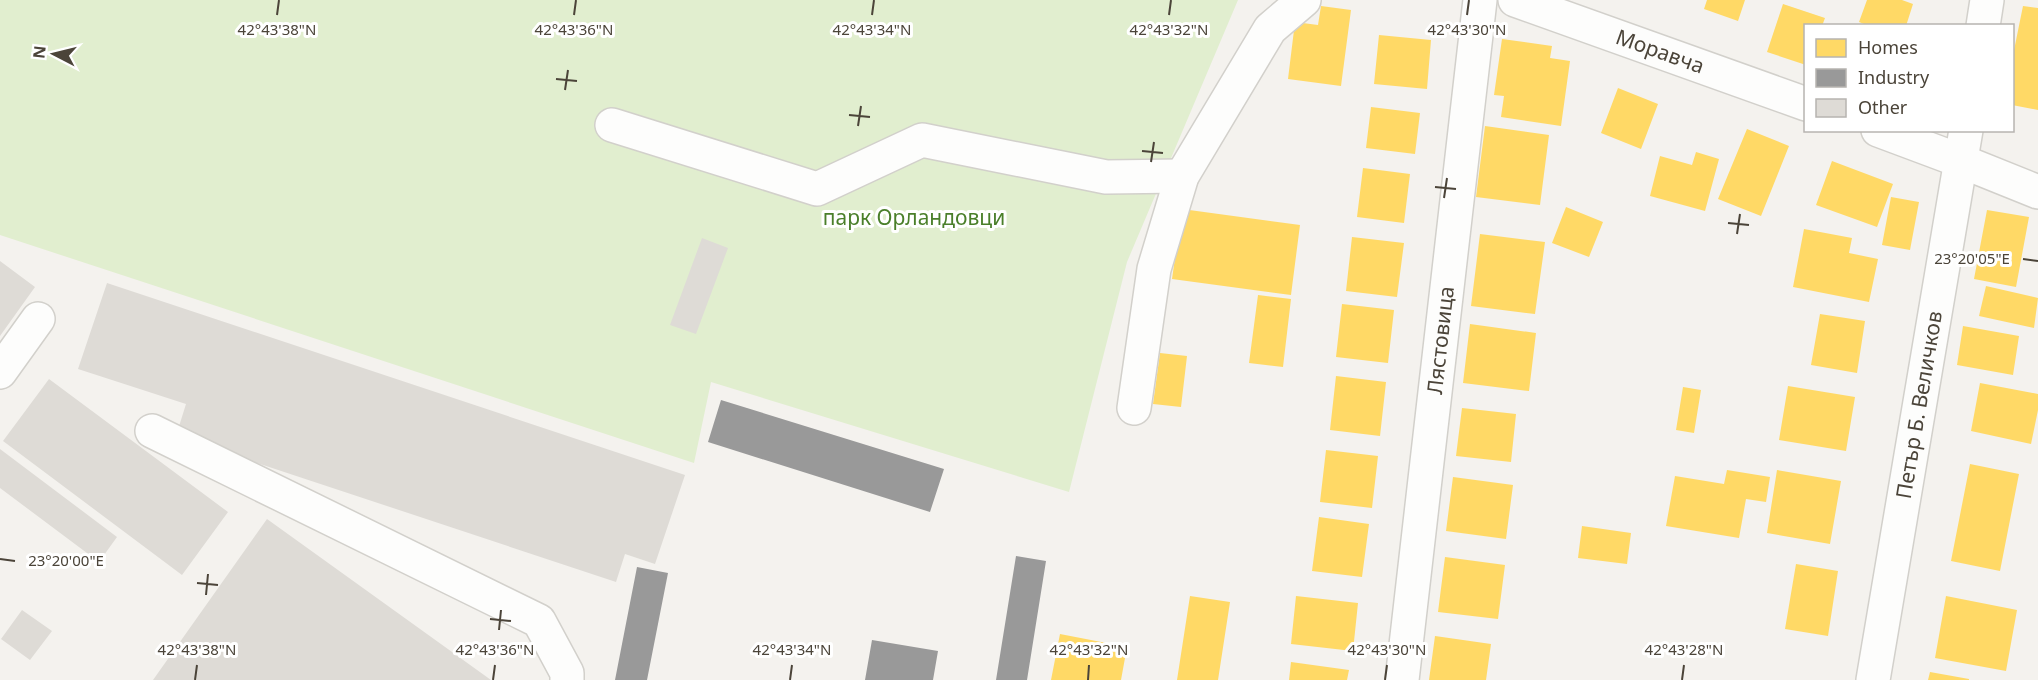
<svg xmlns="http://www.w3.org/2000/svg" width="2038" height="680" viewBox="0 0 2038 680" font-family="'Noto Sans',sans-serif">
<style>
.green{fill:#e1eecf}
.homes{fill:#ffd966}
.industry{fill:#999}
.building{fill:#dedbd6}
.lines{fill:none;stroke-linecap:round;stroke-linejoin:round}
.minor-casing{stroke:#d2d0cb;stroke-width:36}
.minor{stroke:#fdfdfc;stroke-width:33}
.ticks{fill:none;stroke:#4b4439;stroke-width:2}
.labels{text-anchor:middle;stroke-width:6;stroke-linejoin:round;paint-order:stroke}
.street-label{font-size:21px;fill:#4b4439;stroke:#fff}
.park-label{font-size:21px;fill:#4a7f2a;stroke:#fff}
.ticks-label{font-size:15px;text-anchor:middle;fill:#4b4439;stroke:#fff;stroke-width:6;stroke-linejoin:round;paint-order:stroke}
</style>
<rect width="100%" height="100%" fill="#f4f2ee"/>
<path class="green" d="M0 0H1238L1127 262 1069 492 711 382 694 463 0 235Z"/>
<path class="homes" d="M1707 0H1745L1738 21 1704 9Z
M1867 0H1902L1913 4 1906 26H1869L1859 22Z
M1783 4 1825 18 1822 26H1806V65L1767 52Z
M1321 6 1351 10 1341 86 1288 79 1295 22 1318 25Z
M2023 6 2038 8V110L2012 105V60Z
M1379 35 1431 40 1427 89 1374 84Z
M1502 39 1552 46 1550 58 1570 61 1561 126 1501 117 1504 96 1494 95Z
M1618 88 1658 104 1641 149 1601 133Z
M1371 107 1420 113 1415 154 1366 148Z
M1485 126 1549 135 1540 205 1476 197Z
M1747 129 1789 146 1761 216 1718 199Z
M1696 152 1719 159 1705 211 1650 196 1660 156 1692 165Z
M1832 161 1893 184 1877 227 1816 205Z
M1363 168 1410 174 1404 223 1357 217Z
M1891 197 1919 202 1910 250 1882 245Z
M1566 207 1603 222 1589 257 1552 243Z
M1182 209 1300 225 1291 295 1172 279Z
M1987 210 2029 217 2016 287 1974 279Z
M1804 229 1852 238 1849 253 1878 259 1869 302 1793 287Z
M1480 234 1545 242 1535 314 1471 306Z
M1352 237 1404 243 1397 297 1346 291Z
M1986 286 2038 298 2034 328 1979 316Z
M1258 295 1291 299 1283 367 1249 363Z
M1342 304 1394 310 1388 363 1336 357Z
M1820 314 1865 321 1857 373 1811 365Z
M1470 324 1536 333 1529 391 1463 383Z
M1963 326 2019 336 2013 375 1957 365Z
M1160 353 1187 356 1181 407 1153 404Z
M1336 376 1386 382 1380 436 1330 430Z
M1980 383 2038 394V410L2031 444 1971 431Z
M1788 386 1855 397 1846 451 1779 440Z
M1683 387 1701 390 1694 433 1676 430Z
M1462 408 1516 414 1511 462 1456 456Z
M1326 450 1378 456 1372 508 1320 502Z
M1970 464 2019 474 2000 571 1951 561Z
M1727 470 1770 477 1766 502 1746 499 1739 538 1666 526 1675 476 1724 484Z
M1777 470 1841 481 1830 544 1767 533Z
M1453 477 1513 485 1506 539 1446 531Z
M1319 517 1369 524 1362 577 1312 571Z
M1582 526 1631 533 1627 564 1578 558Z
M1445 557 1505 565 1498 619 1438 612Z
M1796 564 1838 571 1828 636 1785 629Z
M1190 596 1230 602 1218 680H1177Z
M1296 596 1358 603 1353 651 1291 644Z
M1946 596 2017 610 2006 671 1935 658Z
M1060 634 1127 647 1121 680H1051Z
M1435 636 1491 644 1486 680H1429Z
M1291 662 1349 670 1347 680H1289Z
M1930 672 1969 679V680H1928Z"/>
<path class="industry" d="M721 400 944 469 930 512 708 442Z
M1016 556 1046 561 1027 680H996Z
M637 567 668 573 647 680H615Z
M872 640 938 651 933 680H865Z"/>
<path class="building" d="M702 238 728 248 696 334 670 325Z
M0 261 35 287 0 336Z
M107 283 685 475 655 564 625 554 616 582 176 436 186 404 78 369Z
M49 379 228 512 182 575 3 441Z
M0 449 117 537 99 562 0 488Z
M267 519 491 680H153Z
M22 610 52 631 30 660 1 639Z"/>
<g class="lines">
<defs>
<g id="minor">
<path id="s1" d="M1515 0 1806 104"/>
<path d="M1983 26 1987 0"/>
<path d="M612 125 817 189 922 140 1106 177 1182 176"/>
<path d="M1878 130 1961 161 2038 192"/>
<path d="M0 372 38 319"/>
<path d="M1134 408 1154 269 1182 176 1270 29 1304 0"/>
<path d="M152 431 539 621 567 673V680"/>
<path id="s2" d="M1402 680 1480 0"/>
<path id="s3" d="M1873 680 1966 130"/>
</g>
</defs>
<use href="#minor" class="minor-casing"/>
<use href="#minor" class="minor"/>
</g>
<path class="ticks" d="M277 15 279 0M574 15 576 0M872 15 874 0M1169 15 1171 0M1467 15 1469 0M556 79 577 81M565 90 568 70M849 115 870 117M858 126 861 106M1142 151 1163 153M1151 162 1154 142M1435 187 1456 189M1444 198 1447 178M1728 223 1749 225M1737 234 1740 214M2023 259 2038 261M0 559 15 561M197 583 218 585M206 595 208 574M490 619 511 621M499 630 501 610M195 680 197 665M493 680 495 665M790 680 792 665M1088 680 1089 665M1385 680 1387 665M1682 680 1684 665"/>
<g class="labels">
<g class="street-label">
<text dy="7" stroke="none"><textPath href="#s1" startOffset="154">Моравча</textPath></text>
<text dy="7" stroke="none"><textPath href="#s2" startOffset="342">Лястовица</textPath></text>
<text dy="7" stroke="none"><textPath href="#s3" startOffset="279">Петър Б. Величков</textPath></text>
</g>
<g class="park-label">
<text x="914" y="225">парк Орландовци</text>
</g>
</g>
<g class="ticks-label">
<text x="277" y="35">42°43'38"N</text>
<text x="574" y="35">42°43'36"N</text>
<text x="872" y="35">42°43'34"N</text>
<text x="1169" y="35">42°43'32"N</text>
<text x="1467" y="35">42°43'30"N</text>
<text x="1972" y="264">23°20'05"E</text>
<text x="66" y="566">23°20'00"E</text>
<text x="197" y="655">42°43'38"N</text>
<text x="495" y="655">42°43'36"N</text>
<text x="792" y="655">42°43'34"N</text>
<text x="1089" y="655">42°43'32"N</text>
<text x="1387" y="655">42°43'30"N</text>
<text x="1684" y="655">42°43'28"N</text>
</g>
<rect x="1804" y="24" width="210" height="108" fill="#ffffff" stroke="#b7b4b0" stroke-width="1.5"/>
<rect x="1816" y="39" width="30" height="18" fill="#ffd966" stroke="#b7b4b0" stroke-width="1.5"/>
<text x="1858" y="54" font-size="18" fill="#4b4439">Homes</text>
<rect x="1816" y="69" width="30" height="18" fill="#999999" stroke="#b7b4b0" stroke-width="1.5"/>
<text x="1858" y="84" font-size="18" fill="#4b4439">Industry</text>
<rect x="1816" y="99" width="30" height="18" fill="#dedbd6" stroke="#b7b4b0" stroke-width="1.5"/>
<text x="1858" y="114" font-size="18" fill="#4b4439">Other</text>
<g transform="translate(54 54) rotate(277)" stroke="#ffffff" stroke-width="4.5" paint-order="stroke">
<path d="M0-4.5L10 22L0 15L-10 22Z" fill="#4b4439"/>
<text y="-9" font-size="16" font-weight="bold" text-anchor="middle" fill="#4b4439">N</text>
</g>
</svg>
